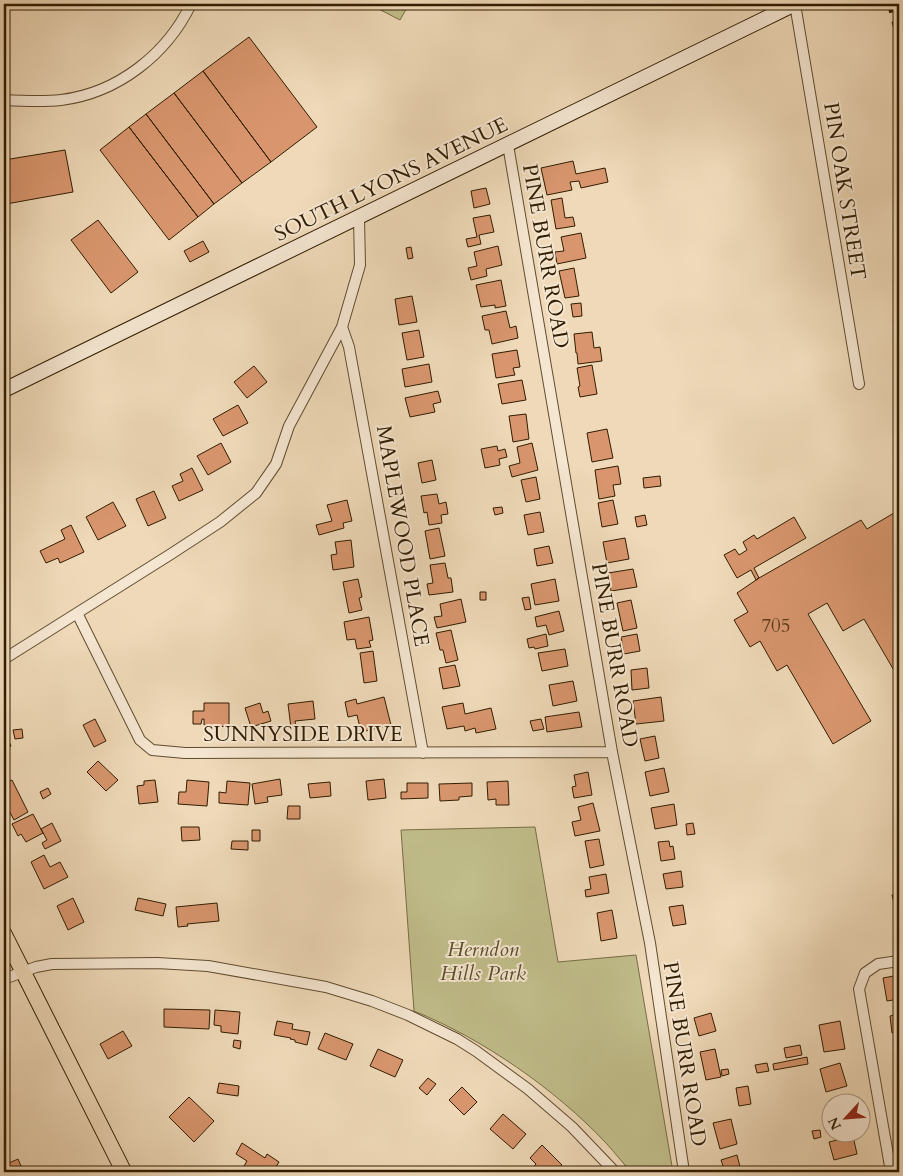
<svg xmlns="http://www.w3.org/2000/svg" width="903" height="1176" viewBox="0 0 903 1176" font-family="Cardo,serif">
<style>
.green{fill:#c0bd8a;stroke:#786d46}
.building{fill:#d9966e;stroke:#301d01}
.lines{fill:none;stroke-linecap:round;stroke-linejoin:round}
.street-casing{stroke:#604c2f;stroke-width:12}
.secondary-casing{stroke:#301d01;stroke-width:16}
.primary-casing{stroke:#301d01;stroke-width:17}
.street{stroke:#f5e6d1;stroke-width:10}
.secondary{stroke:#f5e6d1;stroke-width:14}
.primary{stroke:#efd9b8;stroke-width:15}
.rail{stroke:#301d01;stroke-width:4;stroke-dasharray:9 9;stroke-linecap:butt}
.labels{text-anchor:middle;stroke-width:4;stroke-linejoin:round;paint-order:stroke}
.number-label{font-size:19px;fill:#5a3b1c}
.street-label{font-size:21px;fill:#301d01;stroke:#f5e6d1}
.park-label{font-size:21px;font-style:italic;fill:#5b4d2a;stroke:#f5e6d1}
</style>
<rect width="100%" height="100%" fill="#efd9b8"/>
<filter id="stains"><feTurbulence type="fractalNoise" baseFrequency=".004" numOctaves="4"/><feColorMatrix values="0 0 0 0 .2 0 0 0 0 .09 0 0 0 0 .02 0 0 0 .5 -.17"/></filter>
<radialGradient id="worn" r=".72"><stop offset=".6" stop-color="#630" stop-opacity="0"/><stop offset="1" stop-color="#630" stop-opacity=".3"/></radialGradient>
<path class="green" d="M369 4H409L400 20Z
M535 827 558 962 636 955 673 1172H631C623 1163 615 1153 606 1143 555 1089 483 1039 414 1011L401 830Z"/>
<path class="building" d="M249 37 317 127 271 162 203 71Z
M203 71 271 162 242 183 174 93Z
M174 93 242 183 214 204 146 114Z
M146 114 214 204 198 217 129 127Z
M129 127 198 217 169 240 100 150Z
M65 150 73 192 6 204 4 193V160Z
M573 161 576 174 605 168 608 182 581 188 579 181 570 182 572 190 547 195 541 168Z
M486 188 490 204 474 208 471 191Z
M562 198 565 218 573 217 575 226 556 229 551 200Z
M490 215 494 232 479 235 481 244 468 247 466 239 477 237 473 218Z
M98 220 138 272 111 293 71 240Z
M581 233 586 258 557 264 555 252 564 251 561 237Z
M203 241 209 252 190 262 184 251Z
M498 246 502 265 486 269 487 276 471 280 468 268 477 266 474 252Z
M411 247 413 258 408 259 406 248Z
M574 268 579 296 565 298 559 271Z
M501 280 506 306 495 308V305L481 307 476 285Z
M412 296 417 322 399 325 395 299Z
M581 303 582 316 573 317 571 304Z
M506 311 510 328 516 326 518 338 492 344 489 330H485L482 316Z
M419 330 424 357 407 360 402 333Z
M592 332 594 348 600 347 602 361 578 364 577 353H576L574 334Z
M517 350 520 367 513 368 515 375 496 378 492 354Z
M429 364 432 382 405 387 402 369Z
M592 365 597 394 580 397 578 387 580 386 577 368Z
M254 366 267 382 247 398 234 382Z
M522 380 526 400 502 404 498 384Z
M438 391 441 402 433 404 435 412 410 417 405 398Z
M238 405 248 423 223 436 213 419Z
M526 414 529 439 513 442 509 416Z
M607 429 613 458 592 462 587 433Z
M221 443 231 462 208 475 197 456Z
M532 443 538 470 512 477 509 466 520 463 517 447Z
M497 446 498 451 505 449 507 457 499 459 500 465 485 468 481 449Z
M432 460 436 480 422 483 418 463Z
M618 466 621 484 613 485 615 496 599 499 595 470Z
M192 468 203 490 179 501 172 486 183 481 180 474Z
M660 476 661 486 644 488 643 478Z
M536 477 540 499 526 502 521 480Z
M154 491 166 518 148 526 136 499Z
M437 494 439 504 446 502 448 514 441 515 442 523 429 525 427 512 424 513 421 496Z
M347 500 352 521 343 523 344 528 319 535 316 525 332 521 327 505Z
M613 500 618 524 602 527 598 503Z
M113 502 126 526 98 540 86 517Z
M502 507 503 513 495 515 493 508Z
M899 510V679L864 619 843 631 827 603 808 614 871 721 833 744 787 665 777 671 760 641 750 647 734 620 748 612 737 593 759 578 861 520 867 529Z
M540 512 544 532 528 535 524 515Z
M645 515 647 525 637 527 635 517Z
M794 517 806 538 754 568 759 578 756 580 751 570 737 578 724 555 735 549 739 555 747 550 743 542 754 535 757 539Z
M71 525 84 552 60 563 58 558 46 563 40 551 65 539 61 530Z
M439 528 445 556 430 559 425 531Z
M625 538 629 559 607 563 603 542Z
M351 540 354 567 333 570 331 555 337 554 335 542Z
M549 546 553 563 537 566 534 549Z
M445 563 448 578H451L453 592 429 595 427 584 433 583 430 565Z
M633 569 637 587 611 591 608 573Z
M358 579 362 597 359 598 362 610 349 613 343 582Z
M555 579 559 601 535 605 531 584Z
M480 592H486V600H480Z
M529 597 531 609 525 610 522 598Z
M461 599 466 622 437 628 434 617 442 616 440 604Z
M631 600 637 628 623 631 617 603Z
M559 611 564 631 549 635 546 625 537 627 535 617Z
M369 617 373 640 369 641 371 647 357 649 355 639 347 640 344 622Z
M451 630 458 660 446 663 443 650H440L436 633Z
M546 634 548 646 535 649 534 647 529 648 527 639Z
M637 634 640 651 624 654 621 637Z
M565 649 568 666 542 671 538 653Z
M373 651 377 681 364 683 360 653Z
M455 665 460 686 443 689 439 668Z
M647 668 649 688 632 690 631 670Z
M573 681 577 701 553 706 549 685Z
M384 697 391 725 361 732 357 715 348 717 345 702 356 699 357 704Z
M661 697 664 721 636 724 633 701Z
M313 701 315 719 295 721 296 727 291 728 288 704Z
M204 703H229V727L204 725V719H202L201 724H193V711H204Z
M260 703 263 713 268 711 271 721 251 727 245 708Z
M463 703 465 714 491 708 496 729 476 733 475 728 465 731 464 726 447 729 442 707Z
M579 712 582 727 547 732 545 717Z
M95 719 106 741 94 747 83 725Z
M541 719 544 729 533 731 530 721Z
M22 729 23 738 15 739 13 730Z
M4 730 11 746 4 750Z
M655 736 659 758 645 761 640 739Z
M98 761 118 780 106 791 87 772Z
M664 768 669 792 650 796 645 772Z
M588 772 592 795 574 798 572 787 576 786 574 775Z
M280 779 282 795 267 797 268 802 255 804 252 784Z
M384 779 386 798 368 800 366 781Z
M12 780 28 812 14 820 4 801V784Z
M155 780 158 802 139 804 137 786 144 785V781Z
M187 780 209 782 207 806 178 804 179 792H186Z
M227 781 250 783 248 805 219 803V792L226 793Z
M508 781 509 805H496V799L488 800 487 782Z
M330 782 331 796 310 798 308 784Z
M407 783H428V798L401 799V792H407Z
M472 783V796L459 797V800L440 801 439 784Z
M48 788 51 794 43 799 40 792Z
M593 803 600 831 575 836 572 822 581 820 578 807Z
M674 804 677 825 655 829 651 808Z
M288 806H300V819H287Z
M33 814 43 833 26 842 21 834 18 836 12 824Z
M52 823 61 841 45 849 42 843 47 840 41 829Z
M693 823 695 834 687 835 686 824Z
M181 827H199L200 840 182 841Z
M252 830H260V841H252Z
M599 839 604 865 590 868 585 841Z
M232 841H248V850L231 849Z
M669 841 670 847 673 846 675 859 661 861 658 842Z
M44 855 50 867 60 862 68 877 44 889 31 862Z
M681 871 683 887 666 889 663 874Z
M606 874 609 893 586 897 585 890 591 889 589 877Z
M899 893V910L896 911 892 895Z
M73 898 84 922 68 930 57 906Z
M138 898 166 904 163 916 135 910Z
M217 903 219 921 187 924 188 926 178 927 176 907Z
M683 905 686 924 673 926 669 907Z
M612 910 617 938 601 941 597 913Z
M899 975V999L887 1001 883 978Z
M164 1009 210 1010 209 1029 164 1027Z
M215 1010 240 1012 238 1034 221 1032V1026L214 1025Z
M711 1013 716 1031 699 1036 694 1018Z
M899 1014V1032L892 1033 890 1016Z
M277 1021 293 1024 292 1029 310 1032 307 1045 295 1042V1040L290 1039 291 1038 274 1035Z
M840 1021 845 1049 824 1052 819 1025Z
M123 1031 132 1046 108 1059 100 1044Z
M325 1033 353 1044 346 1060 318 1049Z
M234 1040 241 1041 240 1049 233 1047Z
M800 1045 802 1055 786 1058 784 1048Z
M378 1049 403 1060 395 1077 370 1066Z
M715 1049 721 1077 706 1080 700 1052Z
M807 1057 808 1064 774 1070 773 1064Z
M767 1063 769 1071 757 1073 755 1065Z
M840 1063 847 1086 826 1092 820 1069Z
M728 1069 729 1074 722 1076 721 1070Z
M428 1078 436 1084 427 1095 419 1088Z
M219 1083 239 1086 238 1096 217 1093Z
M748 1086 751 1104 739 1106 736 1088Z
M462 1087 477 1102 464 1115 449 1100Z
M846 1096 848 1104H833L832 1101Z
M189 1097 214 1121 194 1142 169 1117Z
M503 1114 526 1134 513 1149 490 1129Z
M731 1119 737 1144 720 1149 713 1123Z
M820 1130 821 1137 814 1139 812 1131Z
M853 1136 857 1154 834 1160 829 1142Z
M242 1143 265 1158 267 1154 279 1162 273 1172H254L244 1166 247 1161 236 1154Z
M542 1145 562 1165 560 1167 565 1172H537L533 1168 536 1164 530 1158Z
M737 1155 741 1171 736 1172H725L721 1160Z
M18 1159 21 1166 18 1167 21 1172H4V1164L8 1162 9 1163Z
M455 1166 463 1172H450Z"/>
<g class="lines">
<defs>
<path id="street" d="M795 4 859 384
M4 100C23 101 42 102 61 100 118 93 167 54 191 4
M508 145 612 752 650 943 684 1172
M342 327 349 347 423 753
M77 613 140 740 152 750 185 753 612 752
M4 659 171 554 220 522 256 493 276 464 289 426 342 327 360 265 359 217
M4 979 36 967 52 964 157 963 208 966 326 987 372 1001 408 1015 457 1039 476 1051 528 1089 572 1127 615 1172
M891 1172 859 989 865 973 878 964 899 961"/>
<path id="secondary" d="M4 390 795 4"/>
<path id="primary" d="M4 934 124 1172"/>
</defs>
<use href="#street" class="street-casing"/>
<use href="#secondary" class="secondary-casing"/>
<use href="#primary" class="primary-casing"/>
<use href="#street" class="street"/>
<use href="#secondary" class="secondary"/>
<use href="#primary" class="primary"/>
<path class="rail" d="M889 4 899 43"/>
</g>
<g class="labels">
<g class="number-label">
<text x="776" y="632">705</text>
</g>
<g class="street-label">
<text transform="translate(391 179) rotate(-26)" y="7">SOUTH LYONS AVENUE</text>
<text transform="translate(845 191) rotate(81)" y="7">PIN OAK STREET</text>
<text transform="translate(546 256) rotate(80)" y="7">PINE BURR ROAD</text>
<text transform="translate(403 536) rotate(80)" y="7">MAPLEWOOD PLACE</text>
<text transform="translate(615 655) rotate(80)" y="7">PINE BURR ROAD</text>
<text x="303" y="741">SUNNYSIDE DRIVE</text>
<text transform="translate(685 1054) rotate(81)" y="7">PINE BURR ROAD</text>
</g>
<g class="park-label">
<text x="483" y="956">Herndon<tspan x="483" dy="24">Hills Park</tspan></text>
</g>
</g>
<rect width="903" height="1176" fill="none" stroke="#efd9b8" stroke-width="20"/>
<rect x="5" y="5" width="893" height="1166" fill="none" stroke="#301d01" stroke-width="2.5"/>
<rect x="10" y="10" width="883" height="1156" fill="none" stroke="#301d01"/>
<g transform="translate(846 1118) rotate(244)"><circle r="24" fill="#f5e6d1" stroke="#a6967e"/>
<path d="M0-4L9 19L0 12L-9 19Z" fill="#8f2418"/>
<text y="-8" font-size="14" font-weight="bold" text-anchor="middle" fill="#301d01">N</text>
</g>
<rect width="100%" height="100%" filter="url(#stains)"/>
<rect width="100%" height="100%" fill="url(#worn)"/>
</svg>
